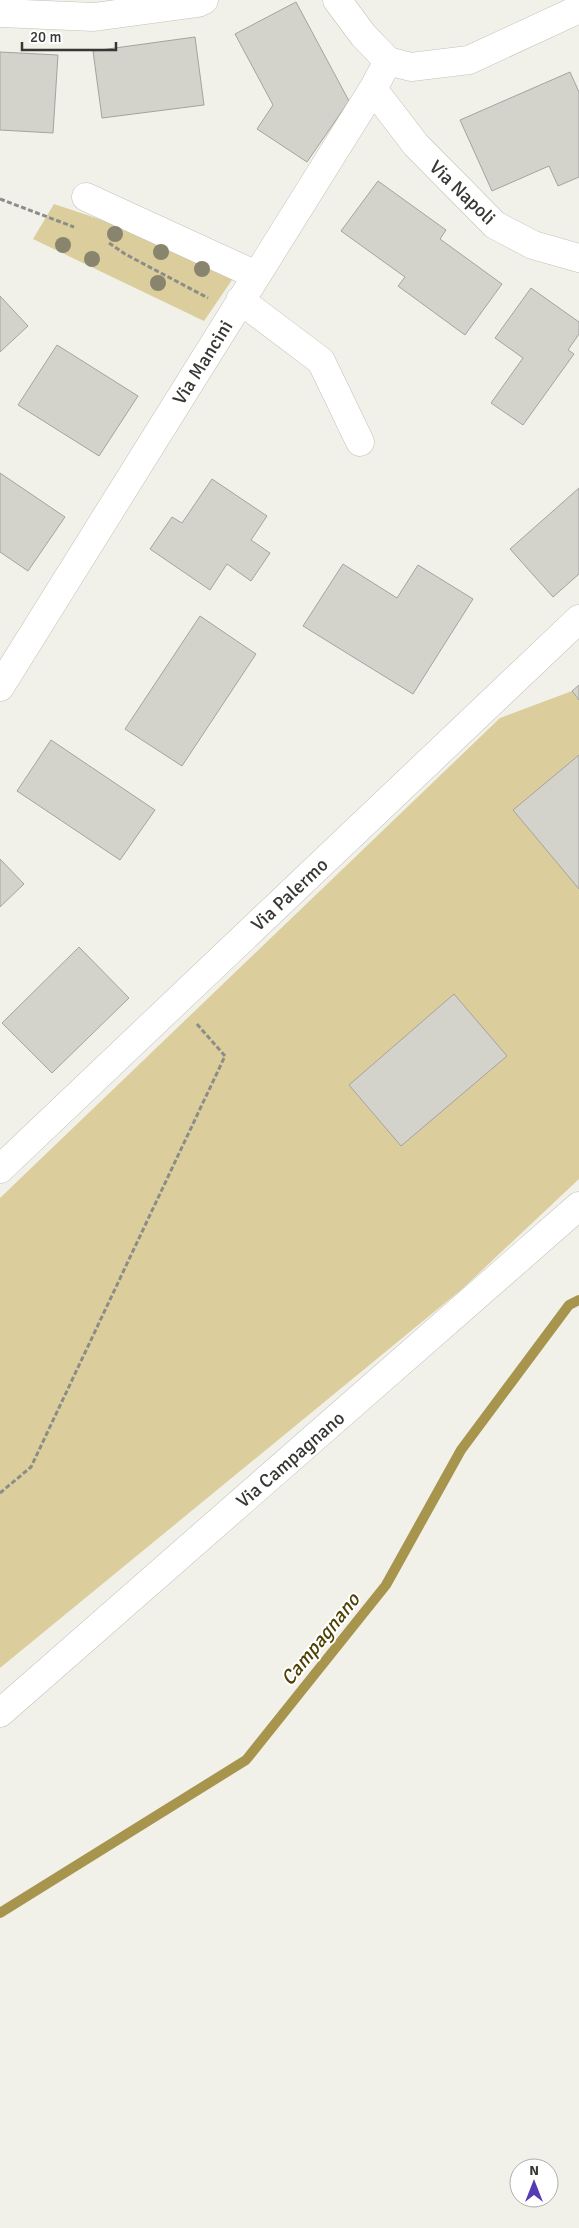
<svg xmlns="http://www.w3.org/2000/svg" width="579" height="2228" viewBox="0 0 579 2228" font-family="Signika,sans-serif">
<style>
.green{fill:#dbce9c}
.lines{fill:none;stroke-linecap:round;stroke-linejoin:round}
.stream{stroke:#a7954d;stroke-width:10}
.building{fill:#d3d2cb;stroke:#a5a39d}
.minor-casing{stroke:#c2c1ba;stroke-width:29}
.path{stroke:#8d8d88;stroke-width:3;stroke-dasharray:5 2.5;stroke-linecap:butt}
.minor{stroke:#fff;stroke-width:28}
.tree{fill:#89846e}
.labels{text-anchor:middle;stroke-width:4;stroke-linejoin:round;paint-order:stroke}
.street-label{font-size:19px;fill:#373734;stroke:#fff}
.water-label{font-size:20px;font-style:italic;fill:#4e4104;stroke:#fff}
</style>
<rect width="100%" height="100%" fill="#f1f0e9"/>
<path class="green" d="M54 204 147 235 234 277 204 321 33 239Z
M572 691 579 700V1179L462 1289 0 1668V1198L500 718Z"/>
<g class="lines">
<path class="stream" d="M0 1913 246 1760 386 1585 461 1450 569 1305 579 1300"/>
</g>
<path class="building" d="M296 2 349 101 307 162 257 129 273 105 235 34Z
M195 37 204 105 102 118 93 51Z
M0 52 58 55 53 133 0 130Z
M570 72 579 92V177L558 186 549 166 492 191 460 120Z
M378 181 446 230 440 239 502 284 465 335 398 286 405 277 341 231Z
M531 288 579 322V334L568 350 574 354 523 425 491 403 523 358 495 338Z
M0 296 28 326 0 352Z
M57 345 138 396 99 456 18 405Z
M0 473 65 517 28 571 0 552Z
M212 479 267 516 251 540 270 553 251 581 227 564 210 590 150 549 172 517 182 523Z
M579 488V574L553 597 510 549Z
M343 564 397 598 418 565 473 599 413 694 303 626Z
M200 616 256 654 182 766 125 729Z
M579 685V700L572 691Z
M51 740 155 810 120 860 17 791Z
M579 755V889L513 810Z
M0 859 24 884 0 907Z
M79 947 129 998 52 1073 2 1023Z
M454 994 507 1056 401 1146 349 1085Z"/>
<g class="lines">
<defs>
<path id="minor" d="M337 0 363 35 388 61 411 67 469 60 579 9
M0 13 94 17 198 3 204 0
M373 89 416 145 495 225 533 245 579 258
M86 197 256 275
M240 300 321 361 360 442
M0 687 373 89 388 61
M0 1169 579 619
M0 1713 579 1206"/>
</defs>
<use href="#minor" class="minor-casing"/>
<path class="path" d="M0 199 74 227
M109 243 125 254 208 298
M0 1493 31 1467 225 1056 196 1023"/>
<use href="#minor" class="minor"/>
</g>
<g class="tree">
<circle cx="115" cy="234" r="8"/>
<circle cx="63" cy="245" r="8"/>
<circle cx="161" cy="252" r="8"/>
<circle cx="92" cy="259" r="8"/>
<circle cx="202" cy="269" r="8"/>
<circle cx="158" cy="283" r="8"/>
</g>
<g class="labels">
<g class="street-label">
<text transform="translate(463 192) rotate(44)" y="7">Via Napoli</text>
<text transform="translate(202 362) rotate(-58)" y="7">Via Mancini</text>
<text transform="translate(289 894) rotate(-43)" y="7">Via Palermo</text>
<text transform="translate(290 1459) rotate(-41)" y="7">Via Campagnano</text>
</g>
<g class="water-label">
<text transform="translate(320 1639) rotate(-51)" y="7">Campagnano</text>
</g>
</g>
<g transform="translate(534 2183)"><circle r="24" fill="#ffffff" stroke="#afafae"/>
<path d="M0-4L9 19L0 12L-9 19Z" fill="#553cb3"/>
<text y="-8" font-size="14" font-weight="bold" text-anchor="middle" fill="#373734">N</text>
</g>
<path d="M22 42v8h94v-8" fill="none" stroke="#373734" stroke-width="2.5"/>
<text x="30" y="42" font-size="15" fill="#373734" stroke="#ffffff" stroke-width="4" paint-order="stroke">20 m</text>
</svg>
